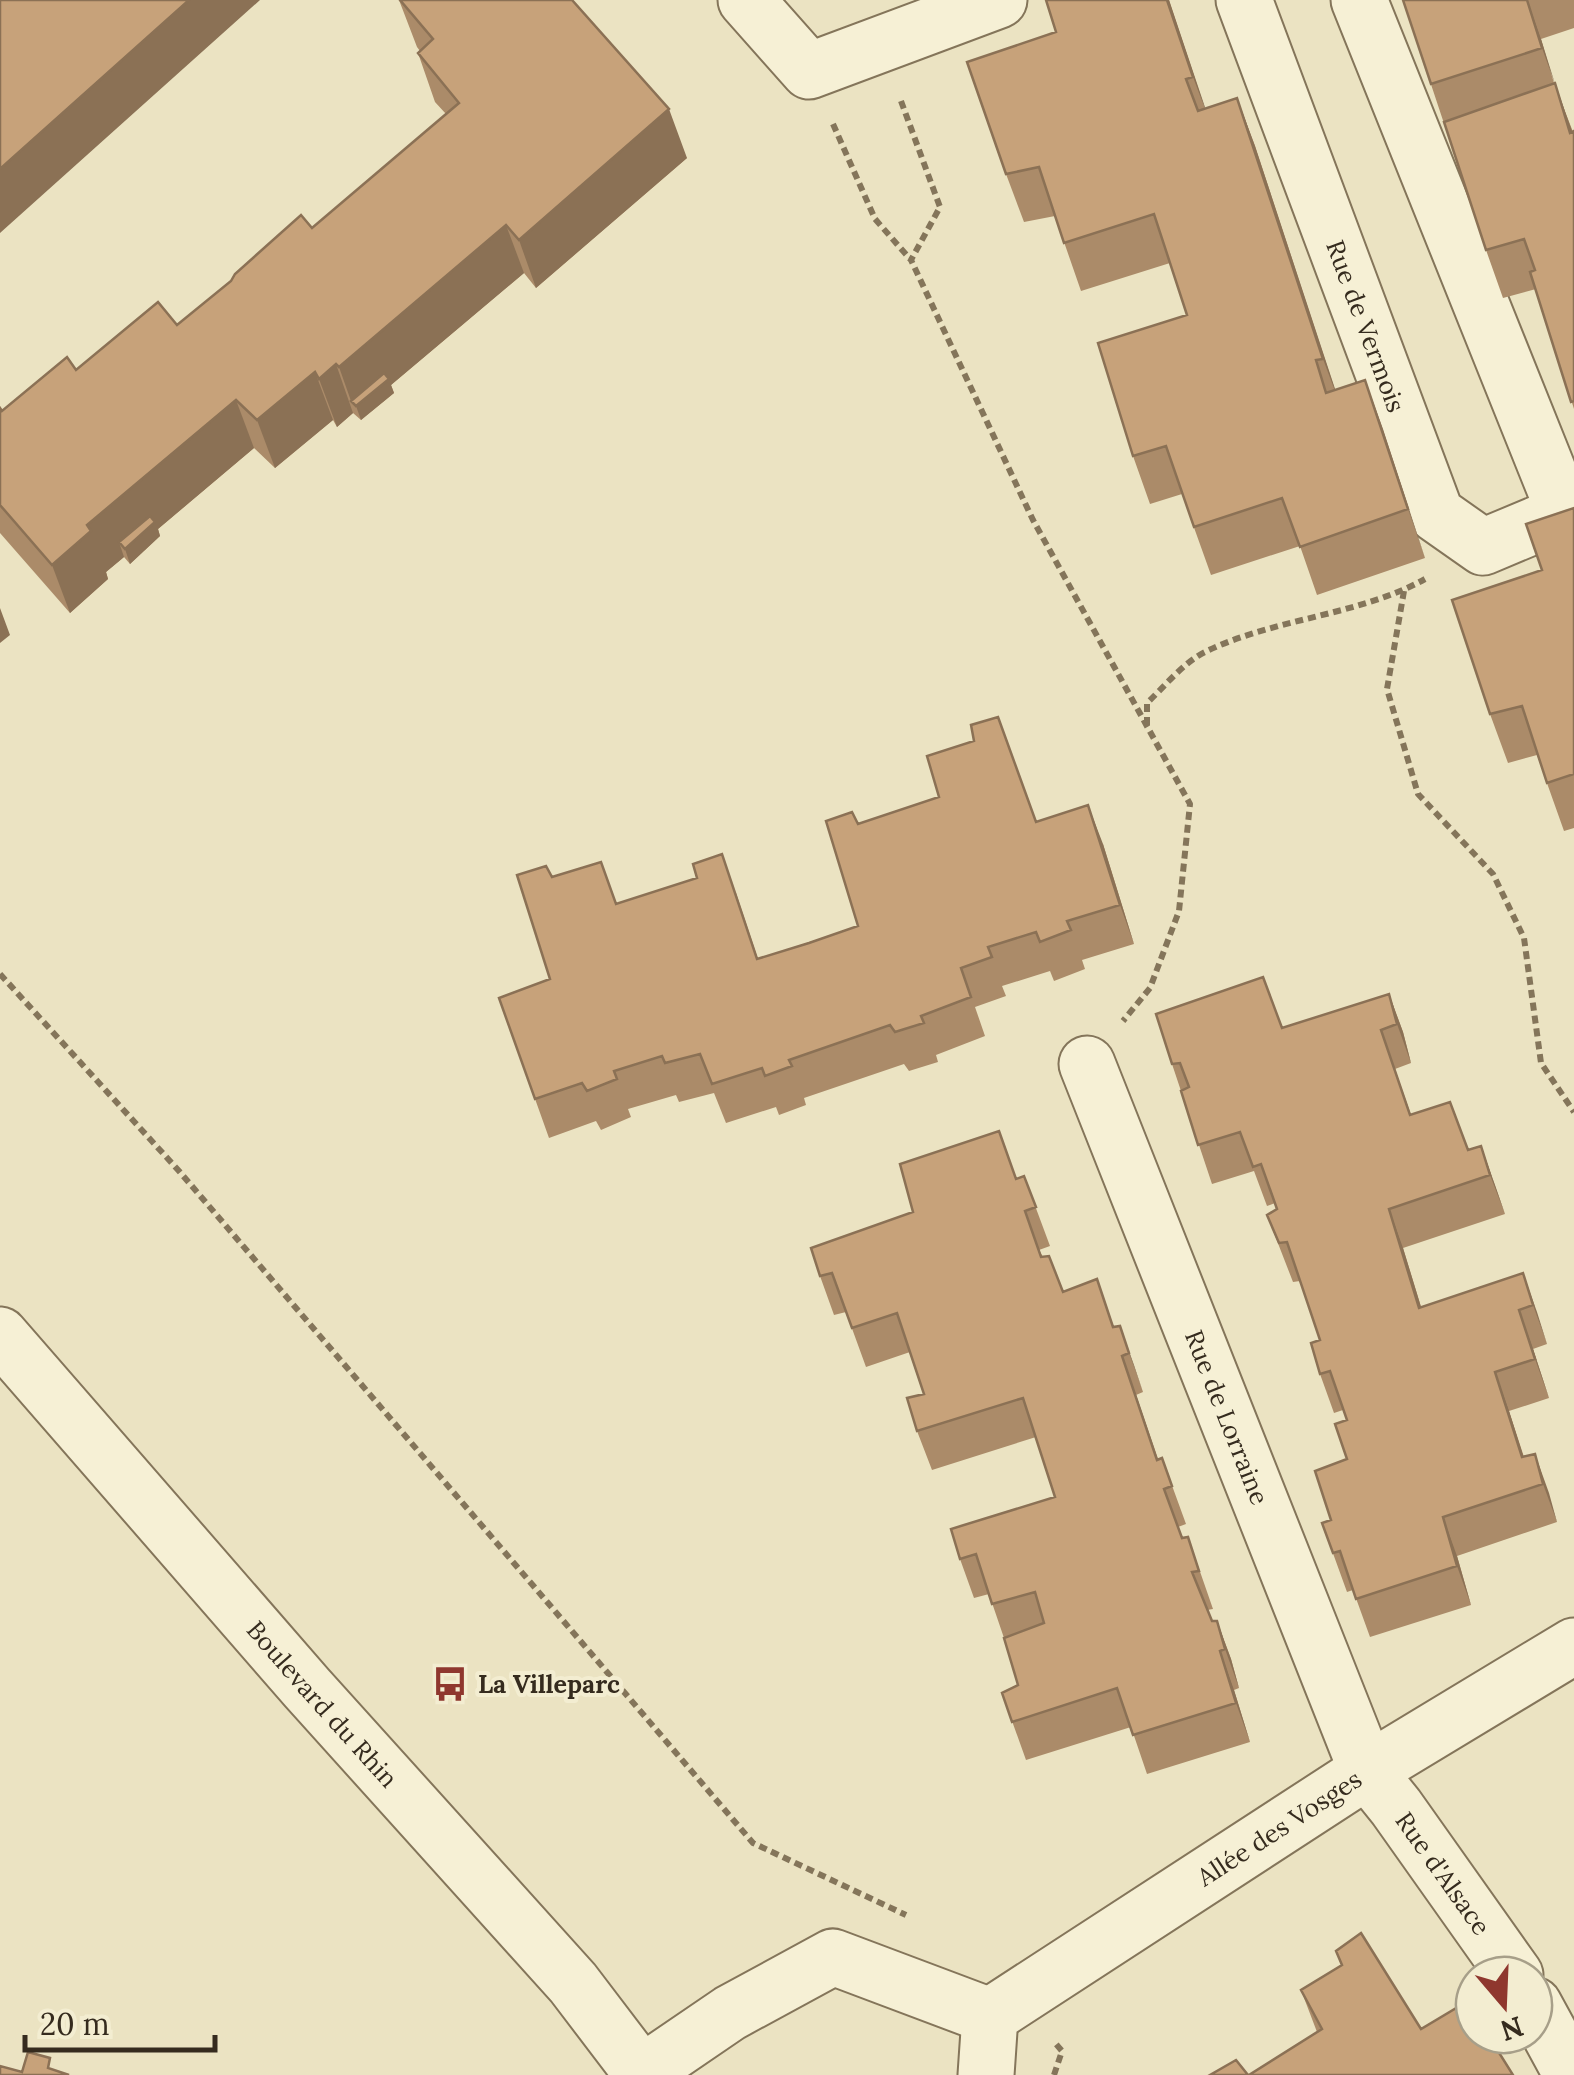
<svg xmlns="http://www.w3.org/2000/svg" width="1574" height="2075" viewBox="0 0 1574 2075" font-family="Lora,serif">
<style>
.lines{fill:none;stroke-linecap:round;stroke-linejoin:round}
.minor-casing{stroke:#84755a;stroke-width:59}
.path{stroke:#84755a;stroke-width:6;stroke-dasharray:8 5;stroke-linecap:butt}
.minor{stroke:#f6f0d5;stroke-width:55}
.wall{fill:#ab8b69}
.shaded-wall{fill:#8b7155}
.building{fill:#c7a27a;stroke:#8b7155;stroke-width:2.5}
.labels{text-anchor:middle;stroke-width:8;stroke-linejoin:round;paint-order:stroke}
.street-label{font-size:25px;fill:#352b1e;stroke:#f3edd1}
.poi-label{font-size:25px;font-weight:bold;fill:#352b1e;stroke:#f3edd1;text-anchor:start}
</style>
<rect width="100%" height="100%" fill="#ebe3c2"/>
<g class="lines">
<defs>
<g id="minor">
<path d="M746 0 809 71 999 0"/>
<path id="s1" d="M1244 0 1436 514 1483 547 1574 509"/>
<path d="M1359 0 1564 511"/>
<path id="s2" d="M1087 1064 1367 1771 1396 1807 1515 1975"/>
<path id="s3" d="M0 1335 307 1688 573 1983 643 2075"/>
<path d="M1534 2005 1572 2075"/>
<path id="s4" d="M990 2016 1367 1771 1574 1646"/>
<path d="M642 2073 730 2013 833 1957 990 2016"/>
<path d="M986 2075 990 2016"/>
</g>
</defs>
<use href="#minor" class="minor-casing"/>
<path class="path" d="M901 101 940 207 911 260 1033 520 1190 804 1179 911 1150 988 1123 1021
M833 124 875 219 911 260
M1404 591 1387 689 1418 794 1493 874 1524 938 1541 1063 1574 1112
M1147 725V703C1164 687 1184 662 1205 652 1274 618 1358 616 1425 579
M0 974 179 1171 753 1843 906 1915
M1054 2075 1062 2051 1056 2044"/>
<use href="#minor" class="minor"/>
</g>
<path class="wall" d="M399 0 687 158 536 288 524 273 391 385 394 393 361 420 353 413 337 427 333 420 275 468 254 448 158 529 160 536 130 564 124 557 106 572 108 579 70 613 0 533V408L2 411 76 370 177 325 312 228 446 114 435 102 418 53 420 51 417 47Z
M1046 0H1169L1205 109 1237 98 1255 146 1335 390 1365 380 1425 558 1317 595 1300 546 1211 575 1182 494 1150 504 1133 456 1187 315 1170 263 1081 291 1055 216 1024 222 1006 174 1056 32Z
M1403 0H1574V28L1541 39 1554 83 1573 132 1574 131V409L1536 289 1503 298 1486 250Z
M1574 508V828L1564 831 1537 755 1508 763 1490 714 1542 570Z
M974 741 1036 822 1103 844 1134 944 1082 960 1085 969 1054 981 1050 971 1002 986 1006 996 975 1007 985 1036 936 1055 938 1062 909 1071 904 1064 804 1098 806 1105 779 1115 776 1107 726 1123 714 1093 679 1102 676 1095 628 1109 631 1117 601 1130 596 1121 549 1138 499 998 550 979 552 877 616 904 736 893 758 959 858 926V824L939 797Z
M1389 994 1403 1032 1411 1063 1395 1069 1411 1115 1468 1150 1481 1146 1505 1214 1403 1248 1421 1307 1523 1273 1547 1344 1533 1349 1549 1398 1509 1411 1524 1457 1535 1454 1557 1522 1457 1556 1471 1605 1370 1637 1353 1590 1347 1592 1322 1523 1331 1520 1347 1459V1420L1343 1410 1334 1413 1320 1374V1340L1300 1281 1293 1282 1267 1215 1277 1209 1275 1203 1267 1206 1254 1171 1212 1184 1172 1064Z
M1024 1176 1050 1246 1039 1250 1063 1292 1115 1327 1120 1326 1143 1392 1136 1395 1158 1459 1162 1458 1186 1524 1178 1527 1182 1538 1188 1537 1213 1609 1207 1610 1212 1621H1217L1231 1659 1239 1688 1234 1690 1250 1742 1147 1774 1131 1727 1026 1760 1002 1693 1018 1685 1004 1638 989 1594 974 1598 960 1559 1055 1497 1036 1437 932 1470 917 1431 924 1394 910 1352 866 1367 846 1312 834 1315 820 1276Z
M1336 1951 1421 2029 1317 2032 1301 1990 1341 1965Z"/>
<path class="shaded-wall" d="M189 0H260L0 233V169Z
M1167 0H1169L1211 125 1193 77Z
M1527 0 1541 39 1556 87 1542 48Z
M1555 83 1572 131 1574 144Z
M1237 98 1255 146 1341 407 1323 359Z
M669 109 687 158 536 288 519 240Z
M506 225 524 273 391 385 394 393 361 420 356 406 351 401 339 367Z
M336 364 353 413 337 427 319 379Z
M315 372 333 420 275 468 257 420Z
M1365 380 1383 429 1425 558 1408 509Z
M236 400 254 448 158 529 160 536 130 564 125 549 119 542 124 557 106 572 108 579 70 613 52 565 87 525Z
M0 608 10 635 0 643Z
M1088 805 1103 844 1134 944 1120 905Z
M1389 994 1403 1032 1411 1063 1397 1024Z
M1481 1146 1495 1185 1505 1214 1490 1175Z
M1389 1209 1403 1248 1433 1346 1419 1308Z
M1523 1273 1537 1312 1547 1344 1533 1305Z
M1519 1310 1533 1349 1549 1398 1535 1359Z
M1120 1326 1134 1365 1143 1392 1129 1353Z
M1122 1356 1136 1395 1167 1488Z
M1495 1372 1509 1411 1533 1487 1522 1457Z
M1535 1454 1549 1493 1557 1522 1543 1484Z
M1443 1517 1457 1556 1471 1605 1457 1566Z
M1217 1621 1231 1659 1239 1688 1225 1649Z
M1220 1651 1234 1690 1250 1742 1236 1703Z"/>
<path class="building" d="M0 0H189L0 169Z
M400 0H572L669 109 519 240 506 225 339 367 336 364 319 379 315 372 257 420 236 400 87 525 91 531 52 565 0 505V408L2 411 67 357 76 370 158 302 177 325 231 281 235 274 301 215 312 228 459 103 418 53 433 39Z
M1046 0H1167L1193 77 1186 79 1198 111 1237 98 1323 359 1316 360 1326 393 1365 380 1408 509 1300 547 1282 498 1194 527 1166 446 1133 456 1098 343 1187 315 1154 214 1064 243 1039 167 1006 174 967 62 1056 32Z
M1403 0H1527L1542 48 1431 84Z
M1555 83 1570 133 1574 131V401L1571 402 1530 272 1535 270 1524 239 1486 250 1444 122Z
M384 373 389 379 356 406 351 401Z
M1574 508V774L1547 783 1522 706 1490 714 1452 600 1542 570 1526 524Z
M150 516 155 522 125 549 119 542Z
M998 717 1036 822 1088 805 1120 905 1067 921 1071 930 1040 942 1036 932 988 947 992 957 961 968 971 997 921 1016 924 1023 895 1032 890 1025 789 1060 792 1066 765 1076 762 1068 712 1084 700 1054 665 1063 662 1056 614 1071 617 1079 587 1091 582 1083 535 1099 499 998 550 979 517 875 546 866 552 877 601 862 616 904 697 878 693 864 722 854 757 959 809 943 858 926 826 821 852 812 858 824 939 797 927 756 974 741 971 725Z
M1263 977 1282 1028 1389 994 1397 1024 1381 1030 1410 1115 1450 1102 1468 1150 1481 1146 1490 1175 1389 1209 1419 1308 1523 1273 1533 1305 1519 1310 1535 1359 1495 1372 1522 1457 1535 1454 1543 1484 1443 1517 1457 1566 1356 1599 1340 1551 1333 1553 1322 1523 1331 1520 1315 1471 1347 1459 1335 1424 1347 1420 1330 1371 1320 1374 1311 1343 1320 1340 1287 1242 1279 1243 1267 1215 1277 1209 1261 1164 1253 1167 1240 1132 1198 1145 1181 1091 1189 1087 1180 1063 1172 1064 1156 1014Z
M999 1131 1016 1179 1024 1176 1036 1207 1025 1211 1041 1257 1049 1256 1063 1292 1097 1279 1113 1327 1120 1326 1129 1353 1122 1356 1157 1460 1162 1458 1172 1486 1164 1489 1182 1538 1188 1537 1199 1571 1192 1572 1212 1621H1217L1225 1649 1220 1651 1236 1703 1133 1735 1117 1688 1012 1722 1002 1693 1018 1685 1004 1638 1044 1623 1035 1592 992 1604 976 1554 960 1559 951 1529 1055 1497 1023 1398 917 1431 907 1398 924 1394 897 1313 852 1328 832 1273 820 1276 811 1248 913 1212 900 1164Z
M1361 1933 1421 2029 1468 2001 1474 2012V2035H1488L1513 2075H1249L1322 2029 1301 1990 1342 1965 1336 1951Z
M28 2052 50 2058 48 2068 69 2075H0V2066L22 2072Z
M1236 2060 1248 2075H1210Z"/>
<defs>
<symbol id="bus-bare" viewBox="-9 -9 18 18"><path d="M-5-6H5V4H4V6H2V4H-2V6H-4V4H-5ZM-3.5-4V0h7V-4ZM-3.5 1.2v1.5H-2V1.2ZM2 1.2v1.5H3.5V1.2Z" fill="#8f372e" stroke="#f3edd1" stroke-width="2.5" paint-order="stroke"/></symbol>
</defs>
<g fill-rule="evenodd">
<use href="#bus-bare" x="425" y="1659" width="50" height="50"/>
</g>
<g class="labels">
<g class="street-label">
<text dy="9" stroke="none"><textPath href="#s1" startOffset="348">Rue de Vermois</textPath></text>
<text dy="9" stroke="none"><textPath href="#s2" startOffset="380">Rue de Lorraine</textPath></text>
<text dy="9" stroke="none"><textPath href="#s3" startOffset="490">Boulevard du Rhin</textPath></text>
<text dy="9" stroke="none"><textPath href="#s4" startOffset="345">Allée des Vosges</textPath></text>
<text dy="9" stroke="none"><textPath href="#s2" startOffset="888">Rue d'Alsace</textPath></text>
</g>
<g class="poi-label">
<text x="478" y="1693">La Villeparc</text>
</g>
</g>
<g transform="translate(1504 2005) rotate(161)"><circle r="48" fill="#f3edd1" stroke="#a79f89" stroke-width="2.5"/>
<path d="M0-8L18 38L0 25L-18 38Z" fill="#8f372e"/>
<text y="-15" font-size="28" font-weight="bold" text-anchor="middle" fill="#352b1e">N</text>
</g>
<path d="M25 2035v15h190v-15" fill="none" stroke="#352b1e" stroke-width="5"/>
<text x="40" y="2035" font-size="30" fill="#352b1e" stroke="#f3edd1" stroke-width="8" paint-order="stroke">20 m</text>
</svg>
